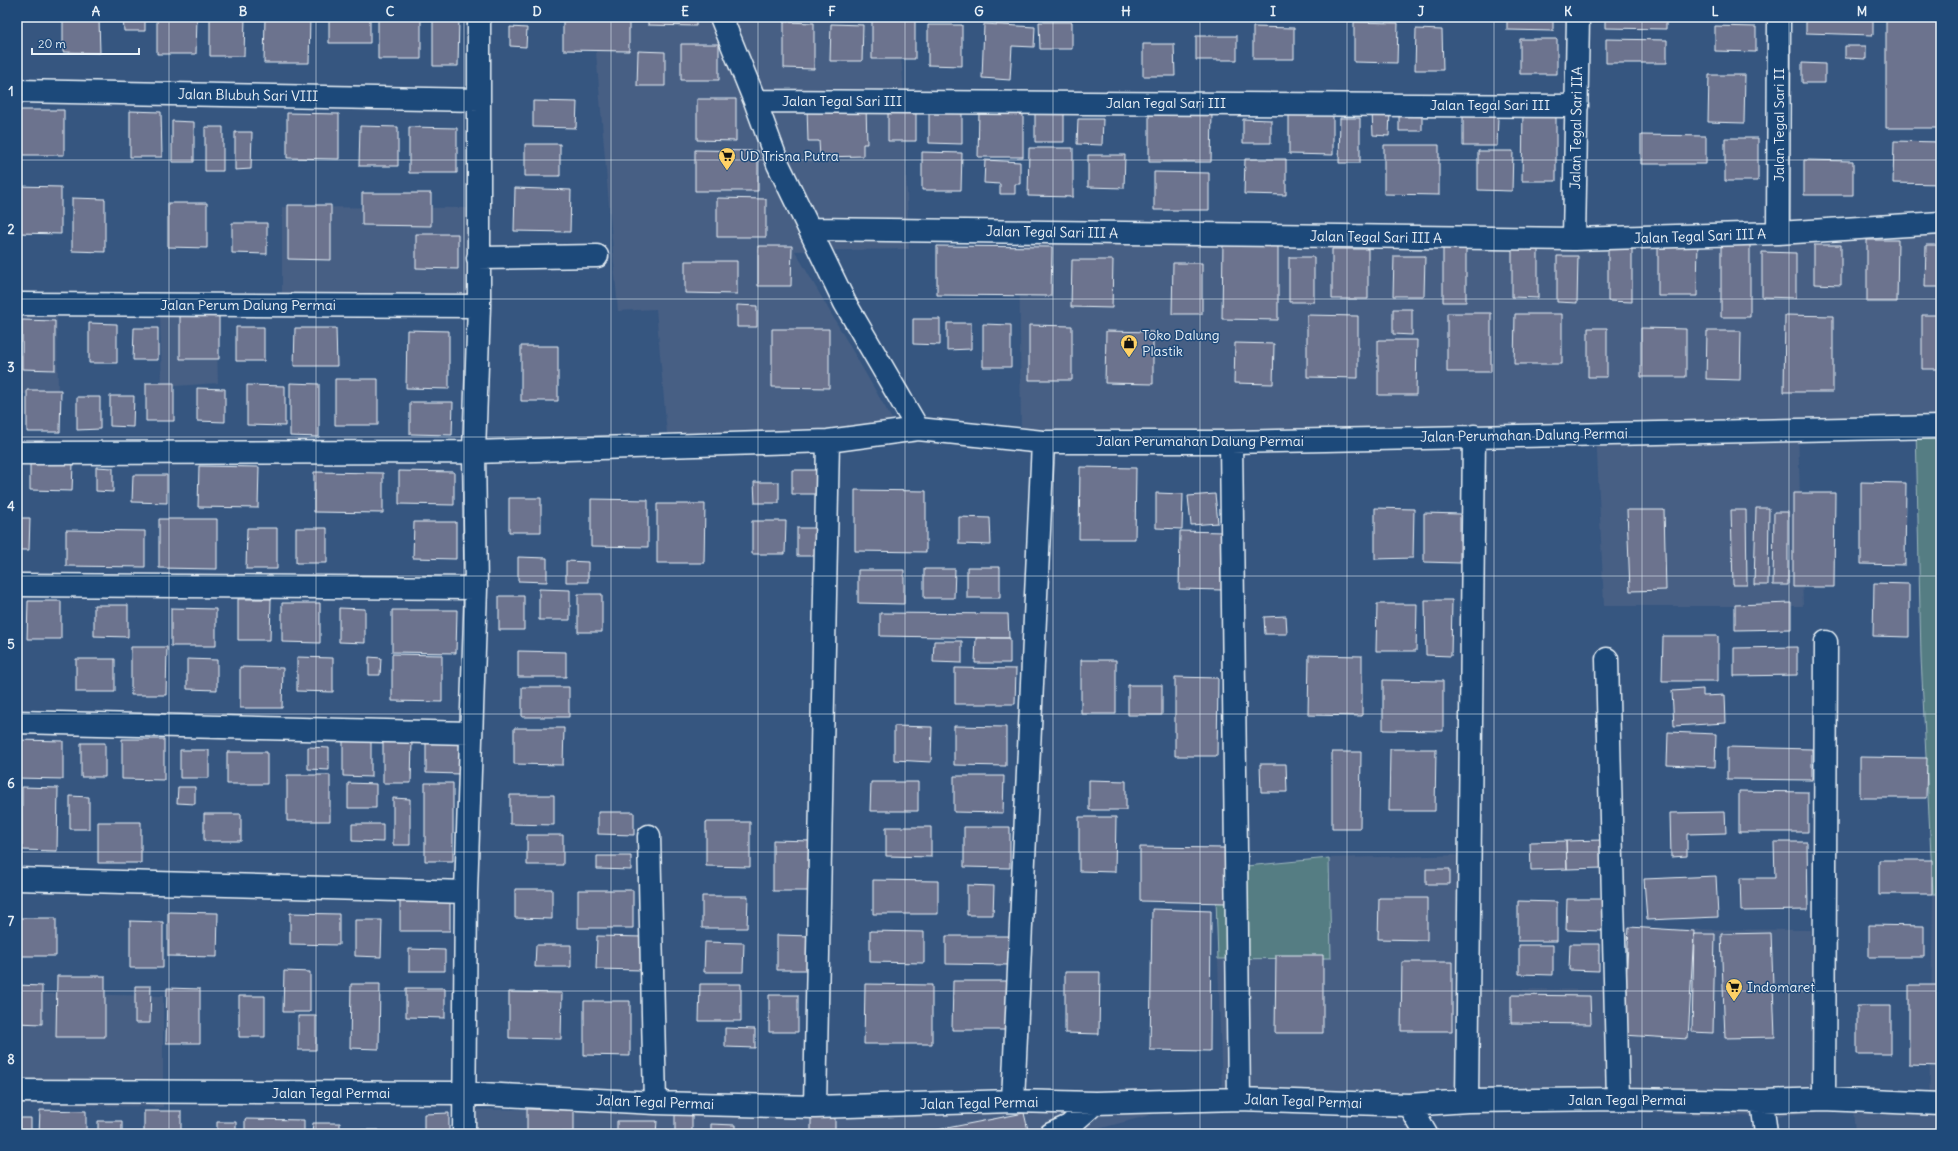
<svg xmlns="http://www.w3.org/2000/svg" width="1958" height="1151" viewBox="0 0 1958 1151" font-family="Delius,sans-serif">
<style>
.built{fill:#465f84}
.green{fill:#557d83;stroke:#9eb7be}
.building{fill:#6c738e;stroke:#e8f1f8}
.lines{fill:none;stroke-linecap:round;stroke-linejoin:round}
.street-casing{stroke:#e8f1f8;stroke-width:25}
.street{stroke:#1f4a7a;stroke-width:22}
.grid{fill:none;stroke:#e8f1f8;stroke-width:1;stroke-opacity:0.55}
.labels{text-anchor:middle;stroke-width:3;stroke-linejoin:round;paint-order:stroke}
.street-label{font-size:14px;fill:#e8f1f8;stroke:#1f4a7a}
.poi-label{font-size:14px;fill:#e8f1f8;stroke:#1f4a7a;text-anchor:start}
.neatline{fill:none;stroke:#e8f1f8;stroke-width:1.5}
.grid-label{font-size:13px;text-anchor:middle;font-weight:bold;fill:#e8f1f8}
</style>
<rect width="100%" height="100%" fill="#365680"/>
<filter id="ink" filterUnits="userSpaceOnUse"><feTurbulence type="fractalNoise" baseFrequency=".025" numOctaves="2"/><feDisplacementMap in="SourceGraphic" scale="8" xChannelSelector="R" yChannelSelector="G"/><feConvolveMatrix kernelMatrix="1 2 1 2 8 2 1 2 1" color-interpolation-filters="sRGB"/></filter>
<g filter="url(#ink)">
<path class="built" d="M593 17H898L903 80 909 249 795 251 904 440 667 434 656 309 618 311Z
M282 207 471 208V313L282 312Z
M1941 226V427L1798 426 1803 606H1604L1596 431H1428L1347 427 1242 433 1021 437 1019 231Z
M17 310H57L58 394H17Z
M216 311 218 383 162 387 160 315Z
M1472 855 1474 989 1609 990V929L1811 930 1816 1112 1768 1117 1612 1112 1474 1103 1222 1096 1079 1134H460L461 1110 832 1105 1222 1096 1218 959 1331 957 1329 858Z
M1933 894H1941V1134H1855L1853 1108 1929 1114Z
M17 993 163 996V1107L17 1104Z"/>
<path class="green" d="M1916 427H1941V894H1933L1921 658Z
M1329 858 1331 958 1218 959 1215 869Z"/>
<path class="building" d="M123 17H145V31H124Z
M157 17H197L196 54H157Z
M210 17H245L244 56H210Z
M265 17H310L309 63H264Z
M329 17H370V43H329Z
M378 17H421V59H378Z
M433 17H459L458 66H433Z
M563 17H629V51L563 50Z
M648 17H696V26L648 25Z
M872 17 915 18V59H872Z
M984 17H1010V20H984Z
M1507 17H1553V31L1507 30Z
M1605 17H1666V29L1605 28Z
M1806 17H1873V35L1806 33Z
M1886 17H1941V128H1886Z
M63 18 99 19 100 53 63 52Z
M784 22 814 23V69L784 68Z
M1039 22H1072V49H1040Z
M1354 22 1398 23 1397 63 1354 62Z
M831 24 863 25 862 61H830Z
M984 24 1035 27 1034 47 1012 46 1010 80 982 78Z
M928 25H962V66L928 65Z
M1715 26 1756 27V52L1715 51Z
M510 27 527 28 526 47 510 46Z
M1253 27 1294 28V59H1253Z
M1416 29 1442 30 1443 70H1415Z
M1196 36H1237V60H1196Z
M1520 39H1557V74H1520Z
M1606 39 1667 40V63H1606Z
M681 44H719V80H681Z
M1143 44H1174L1175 76H1143Z
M1845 46H1866V59L1845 58Z
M638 51 665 52V86H637Z
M1802 63 1825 64V83H1802Z
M1709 75H1745L1744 123 1708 122Z
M697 99H736V141L697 140Z
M533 101 577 102 576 128 533 127Z
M866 106 867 144H863V156L820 157 819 141H808L807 107Z
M888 106H916V141H888Z
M17 110H64V155H17Z
M1035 110H1064V142H1035Z
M1399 110H1422V131H1399Z
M1523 110 1556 111V181H1522Z
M130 111 161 112 162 157H130Z
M979 111H1023V157H978Z
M929 112H962V144L929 143Z
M1372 112H1390L1389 136 1373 135Z
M287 113 339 114V159L287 158Z
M1149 113H1212L1211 162H1149Z
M1289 113H1333V155L1289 154Z
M1463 116 1498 117 1497 146H1463Z
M1340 118H1360V163H1339Z
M1078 119H1103L1102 145 1077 144Z
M1243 119 1271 120V143H1243Z
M172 121 194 122V162H172Z
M360 126 398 127V166H359Z
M205 127H223V171H205Z
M409 127 457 128V173H409Z
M235 132H252L251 169 235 170Z
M1641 135 1706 136V164H1641Z
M1725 138H1758V181H1725Z
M1894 141 1941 142V184L1893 183Z
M525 144H560V176H525Z
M1384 145H1439V195L1384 194Z
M1029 148H1073V197L1028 196Z
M695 150 758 151V191H695Z
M1478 151H1513L1512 191 1478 190Z
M922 152 962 153 961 190H922Z
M1088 155H1125L1124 188 1088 187Z
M1245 159H1286V195L1244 194Z
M985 160 1020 162V184H1015V194H1000V184L984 183Z
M1804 160 1853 161V195H1804Z
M1154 172 1209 173V210H1154Z
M17 186 61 187V234L17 233Z
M515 188 571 190 570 232 514 231Z
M362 193H431V226L362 225Z
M72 198 105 199V252L72 251Z
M717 198 766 199V237H717Z
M168 203H207V248L168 247Z
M288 205H331V260L288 259Z
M232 223H267V254L232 253Z
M416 234H458V269L416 268Z
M1658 240H1698L1697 296H1658Z
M1867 240H1898L1897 302H1867Z
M1223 241H1278V320L1222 319Z
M1608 242 1632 243V302L1608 301Z
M1721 242H1750V317H1721Z
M1443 244H1466V302H1443Z
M1814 245H1841V285L1814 284Z
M1926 245H1941V287H1925Z
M758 246H792L791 286H758Z
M937 246 1052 247 1051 296 937 295Z
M1512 247H1538V298L1512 297Z
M1332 249H1368V299H1332Z
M1762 252 1796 253V298L1762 297Z
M1394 256H1425L1424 296H1393Z
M1557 256H1578L1577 303 1557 302Z
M1289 257H1314V302H1289Z
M1072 260H1113L1112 308 1071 307Z
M685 261H737V294L685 293Z
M1173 263H1202V314H1172Z
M737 305 757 306V327H737Z
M1393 309H1412V335L1393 334Z
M1447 313H1491V372H1447Z
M1515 314H1562V364H1514Z
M1307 315 1358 316V378L1307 377Z
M1785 315 1833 316V392H1784Z
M1922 315H1941V369H1922Z
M180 316H219V359H180Z
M913 319H940V345L913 344Z
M22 320 55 321V370L22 369Z
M89 323 117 324V363H89Z
M947 323H971V349L947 350Z
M983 324 1011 325V367H983Z
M1029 325 1072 326V380H1029Z
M236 327H264V361H236Z
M134 328H158V360H133Z
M295 328H336L337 366H294Z
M1588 328H1607V377H1588Z
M1641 328 1686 329V377H1641Z
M772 329H829V388L772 387Z
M407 330 449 331V389L406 388Z
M1106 331 1153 332V384L1105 383Z
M1707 331H1741L1740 380 1706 379Z
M1378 340H1417L1416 395H1378Z
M1235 343 1274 344 1273 384 1234 383Z
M521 346H558V401H521Z
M335 379H378V425H335Z
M146 383H174V421H146Z
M290 383 319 384V437L290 436Z
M247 385 285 386V426L247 425Z
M197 388 225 389V422L197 421Z
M27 390H61L60 432H27Z
M110 396H134L133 427 110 426Z
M77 397H100V429L77 430Z
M410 402H453L452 435 410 434Z
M30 463 73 464 72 491 30 490Z
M199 466 259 467 258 508 198 507Z
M96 467 113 468V492L96 491Z
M1080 467 1136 468 1135 539H1079Z
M792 470H819V494H792Z
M399 471 454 472V505L399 504Z
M314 472 383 473V513L314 512Z
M133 475H167V503L132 502Z
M754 482H779V503H755Z
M1861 482 1906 483 1905 565 1861 564Z
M855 490 926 491V552L855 551Z
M1156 493 1183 494 1182 529 1156 528Z
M1793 493H1835L1834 587H1793Z
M1215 494 1218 523 1191 525 1188 496Z
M509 498H541V532H509Z
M591 499 648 500V547L591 546Z
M657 504H705L704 563H657Z
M1375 508 1414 509 1413 558 1375 559Z
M1756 508H1769L1768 585H1754Z
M1627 510H1664L1666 590 1630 591Z
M1731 510H1746L1747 585H1733Z
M1774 512H1788V585H1773Z
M1424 513 1460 514V563L1424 562Z
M959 517 990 518 991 545 959 544Z
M17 518H30L29 550H17Z
M159 519H217V569L159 568Z
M752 521H786L785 554H752Z
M414 522H456V559L413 558Z
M247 528H277V569H246Z
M296 528H327V563H296Z
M797 528H822V556H797Z
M66 530 145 531V567L66 566Z
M1180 531 1223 532 1222 590 1179 589Z
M518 557 547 558V582L518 581Z
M566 561 588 562V582H566Z
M967 567H1000V598H967Z
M924 569H955L954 598H924Z
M858 570H904V604L858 603Z
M1874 583 1909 584V637L1873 636Z
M539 589 570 590V620H539Z
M578 594H602V632H578Z
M499 596H524V630H499Z
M238 599H271L270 640H238Z
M1425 600H1452L1451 656 1426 655Z
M28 601H61V639H27Z
M282 603H320V643L282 642Z
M1791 603V629L1735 630V605Z
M1377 604H1417L1416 651H1376Z
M94 605H128V637L94 636Z
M171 608 216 609V646H171Z
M339 608 365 609V643L339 642Z
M392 610H457L456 653 392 652Z
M880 613 1008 614 1009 638 880 636Z
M1286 616 1287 634H1265L1264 617Z
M1663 636H1718V681H1662Z
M976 638H1010V663H975Z
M934 641H962V663L933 662Z
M131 647H167L166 695H131Z
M1797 647V675L1734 676V648Z
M518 651 566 652V677H518Z
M392 654 442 655V702L392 701Z
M1309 655 1362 656V716L1308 715Z
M297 657 333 658V692L297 691Z
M369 657 381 658 380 675H369Z
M76 659H115V692H76Z
M187 659 217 660V690L187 689Z
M1081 660H1116V714H1081Z
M240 667 283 668 282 708H240Z
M955 668 1016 669 1015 704H955Z
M1175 677 1218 678 1217 756H1175Z
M1383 680 1443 681V731L1383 730Z
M1128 685H1162V715H1128Z
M522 687H569V717H522Z
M1703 689V696L1725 695 1726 723 1674 726 1672 691Z
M894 726 932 727 931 762 894 760Z
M954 726 1006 727V766L954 765Z
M514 728H564L563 765 514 764Z
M1668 732 1716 734 1715 767 1667 765Z
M122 739H164V780L122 779Z
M17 740 63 741V779L17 778Z
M343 740 371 741V777L343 776Z
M383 741H412L411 783H383Z
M81 743H105V777H81Z
M426 743H460V774L426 773Z
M308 747 329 748V770L308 769Z
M1727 747 1812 749V780L1727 779Z
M1390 749H1436L1435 811H1389Z
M180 750H209V778H180Z
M227 752H267V784H227Z
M1332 752H1361L1360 828H1332Z
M1860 757 1927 758 1926 798H1860Z
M1260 764H1286L1287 792H1261Z
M287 775H330V821H287Z
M954 776H1004L1003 813 954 812Z
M1089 780 1126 781V810H1089Z
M871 782H918V811H870Z
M348 783 376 784V808H348Z
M425 783H453V861H425Z
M22 787 58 788 57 851 22 850Z
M178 787H195V804L177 803Z
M1739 791 1808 792V832H1739Z
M510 795H554V825L510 824Z
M70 796 89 797V829H70Z
M393 798 410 799V845H393Z
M598 812H634V835L598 834Z
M1725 812 1726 833 1687 834V856L1671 857 1670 813Z
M204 814H241V841H204Z
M1079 817H1116L1115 872 1079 871Z
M98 822H141V863H98Z
M706 822H750V867L706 866Z
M352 824H383V842L352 841Z
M886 827H931V857L886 856Z
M964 827H1010V868L964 867Z
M527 835H563V865H527Z
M773 840 811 841V891H773Z
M1602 840V868L1567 869 1566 841Z
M1566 841 1567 869 1531 870 1530 842Z
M1774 842H1807L1808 910 1741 911 1740 878H1775Z
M1140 847 1226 848V903L1140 901Z
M597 856H631V870L597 869Z
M1879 860H1932V894H1879Z
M1426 869H1450V884H1426Z
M1716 876 1718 917 1647 920 1644 879Z
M873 880 938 881V914H873Z
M967 885 994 886 993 915H967Z
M515 889H552V919L515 918Z
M578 890H633V928H578Z
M702 896H748L747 928H702Z
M1379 898H1427V940L1378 939Z
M400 899 450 900V931H400Z
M1567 899H1603L1602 931 1566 930Z
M1518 901 1557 902V941H1518Z
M1152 909 1211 911 1210 1051 1150 1050Z
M168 912 218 913 217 957 168 956Z
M290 913 339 914V945L290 944Z
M17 918H56V956H17Z
M355 920H382L381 957 355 956Z
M130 921 163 922V968H130Z
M1869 925 1924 926V957H1869Z
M1629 927 1694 931 1688 1039 1623 1035Z
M870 931 924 932V963L870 962Z
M1771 933 1775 1037 1725 1038 1721 934Z
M1694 934H1715L1713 1033 1692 1032Z
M777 935 811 936V970H777Z
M597 936 643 937 642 970 596 969Z
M946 936H1010L1009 965 946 964Z
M705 942 744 943 743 972H704Z
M1570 944H1599V971L1569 970Z
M536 945H571V967H535Z
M1519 945H1553V975L1519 974Z
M409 949 445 950V971H409Z
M1276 955H1323V1033H1275Z
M1402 962H1452V1031H1401Z
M284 971 310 972V1012H283Z
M1065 972H1100L1099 1034 1065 1033Z
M57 976H105V1037H56Z
M953 981H1010V1030H952Z
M351 984H380L379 1049 350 1048Z
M700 984H741V1021H699Z
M865 984 932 985V1044H864Z
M17 985 42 986V1024L17 1023Z
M1909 985H1941V1066L1909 1065Z
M135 986H151L150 1023H135Z
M167 988 200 989V1043H166Z
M406 988H445V1018L406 1017Z
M509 992 562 993 561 1039 509 1038Z
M769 995H798V1032H769Z
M1511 995 1590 996 1591 1024 1511 1023Z
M239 996H265V1037H239Z
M584 1001H630V1056L584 1055Z
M1857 1006H1891V1054H1857Z
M298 1016H316V1050H298Z
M725 1028 755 1029V1048L725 1047Z
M527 1109 574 1110V1132H527Z
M40 1110 86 1111V1134H39Z
M144 1111H181V1134H144Z
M449 1113V1134H424V1114Z
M811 1113H835V1134H811Z
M1024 1113 1028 1130 1007 1134H938L937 1130Z
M675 1114H692V1134H675Z
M17 1118H31V1134H17Z
M245 1119 304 1120V1134H245Z
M98 1121H122V1134H98Z
M617 1121H657L656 1134H617Z
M217 1122H236V1134H217Z
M313 1123H340V1134H312Z
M711 1124 735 1125V1134H711Z
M359 1130H379V1134H359Z"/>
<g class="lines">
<defs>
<path id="street" d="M721 17 755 101 778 164 845 303 918 429
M17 91 479 100
M755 101 1577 106
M811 229 1574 239 1778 233 1941 223
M1778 233 1779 17
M1574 239 1578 17
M478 258 597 256
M17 304 479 306
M1231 442 1239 1099
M17 453 474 452 828 441 918 429 1043 442H1231L1941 427
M17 585 476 588
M1607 659 1618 1099
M17 722 470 733
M649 836 655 1103
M17 879 466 892
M17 1091 463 1093 655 1103 815 1107 1013 1101 1095 1103 1239 1099 1409 1105 1467 1101 1618 1099 1762 1101 1824 1099 1941 1104
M1824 1099 1826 642
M1013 1101 1043 442
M1467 1101 1474 436
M1762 1101 1766 1134
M1409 1105 1426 1134
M815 1107 828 441
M464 1134 466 892 476 588 474 452 479 306V17
M1051 1134 1069 1126 1095 1103"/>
</defs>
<use href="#street" class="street-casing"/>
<use href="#street" class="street"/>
</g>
</g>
<path class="grid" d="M169 17V1134M316 17V1134M464 17V1134M611 17V1134M758 17V1134M905 17V1134M1053 17V1134M1200 17V1134M1347 17V1134M1494 17V1134M1642 17V1134M1789 17V1134M17 160H1941M17 299H1941M17 437H1941M17 576H1941M17 714H1941M17 852H1941M17 991H1941"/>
<defs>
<symbol id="supermarket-pin" viewBox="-11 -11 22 30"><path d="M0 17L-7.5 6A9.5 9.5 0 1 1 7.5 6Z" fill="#ffd166" stroke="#1f4a7a"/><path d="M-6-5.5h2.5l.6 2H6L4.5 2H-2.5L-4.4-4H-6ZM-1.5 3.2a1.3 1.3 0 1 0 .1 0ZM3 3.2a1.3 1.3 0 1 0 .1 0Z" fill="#111"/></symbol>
<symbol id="shop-pin" viewBox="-11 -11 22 30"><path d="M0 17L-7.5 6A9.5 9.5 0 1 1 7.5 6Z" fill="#ffd166" stroke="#1f4a7a"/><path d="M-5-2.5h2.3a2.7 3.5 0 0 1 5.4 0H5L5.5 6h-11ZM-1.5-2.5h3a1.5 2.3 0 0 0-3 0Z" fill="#111"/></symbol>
</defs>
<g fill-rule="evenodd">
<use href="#supermarket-pin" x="717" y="146" width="20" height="27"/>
<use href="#shop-pin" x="1119" y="333" width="20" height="27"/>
<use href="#supermarket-pin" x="1724" y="977" width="20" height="27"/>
</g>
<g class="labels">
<g class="street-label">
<text transform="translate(248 95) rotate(1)" y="5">Jalan Blubuh Sari VIII</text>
<text x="842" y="106">Jalan Tegal Sari III</text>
<text x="1166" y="108">Jalan Tegal Sari III</text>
<text x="1490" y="110">Jalan Tegal Sari III</text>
<text transform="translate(1779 125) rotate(-90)" y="5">Jalan Tegal Sari II</text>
<text transform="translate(1576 128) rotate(-89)" y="5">Jalan Tegal Sari IIA</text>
<text transform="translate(1052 232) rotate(1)" y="5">Jalan Tegal Sari III A</text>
<text transform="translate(1700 236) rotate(-2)" y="5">Jalan Tegal Sari III A</text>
<text transform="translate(1376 237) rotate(1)" y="5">Jalan Tegal Sari III A</text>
<text x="248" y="310">Jalan Perum Dalung Permai</text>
<text transform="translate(1524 435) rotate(-1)" y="5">Jalan Perumahan Dalung Permai</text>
<text x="1200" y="446">Jalan Perumahan Dalung Permai</text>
<text x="331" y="1098">Jalan Tegal Permai</text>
<text x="1627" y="1105">Jalan Tegal Permai</text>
<text transform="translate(1303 1101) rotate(2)" y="5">Jalan Tegal Permai</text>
<text transform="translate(655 1102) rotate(2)" y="5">Jalan Tegal Permai</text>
<text transform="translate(979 1103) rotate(-1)" y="5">Jalan Tegal Permai</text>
</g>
<g class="poi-label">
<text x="740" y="161">UD Trisna Putra</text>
<text x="1142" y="340">Toko Dalung<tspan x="1142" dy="16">Plastik</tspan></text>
<text x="1747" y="992">Indomaret</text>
</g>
</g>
<rect width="1958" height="1151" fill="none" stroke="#1f4a7a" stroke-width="44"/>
<path d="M32 48v6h107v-6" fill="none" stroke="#e8f1f8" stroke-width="2"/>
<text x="38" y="48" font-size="12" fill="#e8f1f8" stroke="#1f4a7a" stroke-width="3" paint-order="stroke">20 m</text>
<rect x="22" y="22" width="1914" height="1107" class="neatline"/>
<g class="grid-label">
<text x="96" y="16">A</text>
<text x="243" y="16">B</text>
<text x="390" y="16">C</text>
<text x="537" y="16">D</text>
<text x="685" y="16">E</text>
<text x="832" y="16">F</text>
<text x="979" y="16">G</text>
<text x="1126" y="16">H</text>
<text x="1273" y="16">I</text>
<text x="1421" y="16">J</text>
<text x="1568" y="16">K</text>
<text x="1715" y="16">L</text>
<text x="1862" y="16">M</text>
<text x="11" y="96">1</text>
<text x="11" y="234">2</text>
<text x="11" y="372">3</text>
<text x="11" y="511">4</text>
<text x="11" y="649">5</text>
<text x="11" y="788">6</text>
<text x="11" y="926">7</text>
<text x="11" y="1064">8</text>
</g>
</svg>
